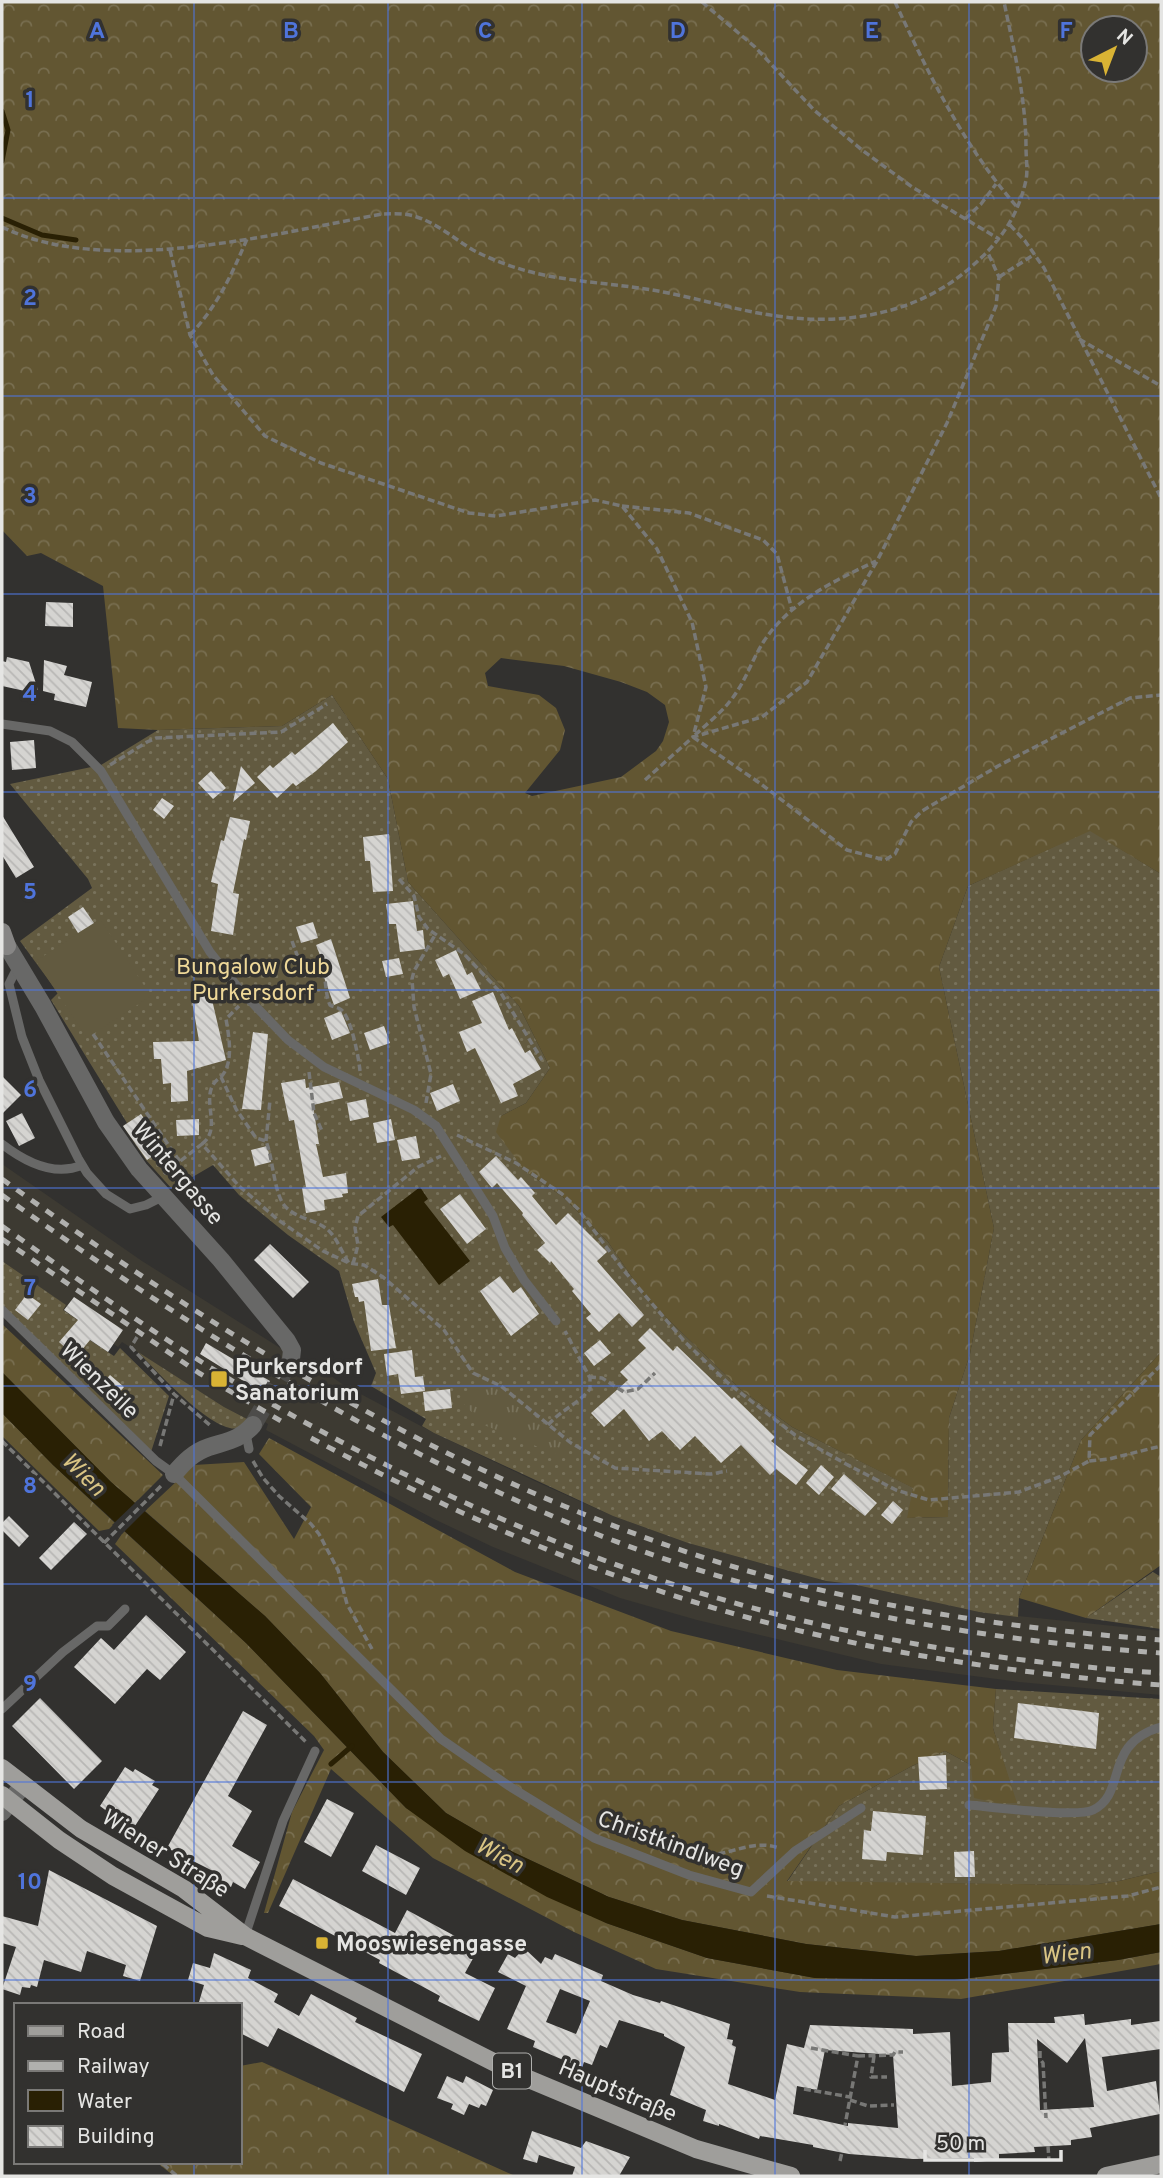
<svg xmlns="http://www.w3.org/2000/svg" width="1163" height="2178" viewBox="0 0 1163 2178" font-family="Overpass,sans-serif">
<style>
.built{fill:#3d3a32}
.grass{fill:url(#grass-dots)}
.forest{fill:url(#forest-crowns);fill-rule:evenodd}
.park{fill:url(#park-tufts)}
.pitch{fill:#625a40}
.water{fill:#292004}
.pier{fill:#32312f}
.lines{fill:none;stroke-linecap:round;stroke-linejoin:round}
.stream{stroke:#292004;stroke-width:5}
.building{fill:url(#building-back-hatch);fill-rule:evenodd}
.street-tunnel{stroke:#4d4c4a;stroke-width:18;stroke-dasharray:18 9;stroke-linecap:butt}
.path{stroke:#787876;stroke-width:3.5;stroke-dasharray:7 3.5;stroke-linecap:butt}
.lane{stroke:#686867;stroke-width:9}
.street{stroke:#686867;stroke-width:18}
.secondary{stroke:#878685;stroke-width:18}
.primary{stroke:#9f9e9b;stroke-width:18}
.rail{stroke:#b0b0ae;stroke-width:5;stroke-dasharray:9 9;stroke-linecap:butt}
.grid{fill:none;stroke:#4f74db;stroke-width:2;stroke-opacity:0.55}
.poi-dot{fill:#d9b334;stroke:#32312f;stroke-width:2.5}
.labels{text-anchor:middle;stroke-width:7;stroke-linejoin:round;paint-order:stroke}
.shield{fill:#32312f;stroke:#afafad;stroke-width:2}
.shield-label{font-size:21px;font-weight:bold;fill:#e5e5e3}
.park-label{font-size:23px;fill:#eed898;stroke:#32312f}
.street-label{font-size:23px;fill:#e5e5e3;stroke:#32312f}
.poi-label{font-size:23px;font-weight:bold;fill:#e5e5e3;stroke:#32312f;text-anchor:start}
.water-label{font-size:24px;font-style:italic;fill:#d9c484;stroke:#32312f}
.grid-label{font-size:23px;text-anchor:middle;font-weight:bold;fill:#4f74db;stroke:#32312f;stroke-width:7;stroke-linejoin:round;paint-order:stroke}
</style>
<defs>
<pattern id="grass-dots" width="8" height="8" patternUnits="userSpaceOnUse" patternTransform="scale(1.75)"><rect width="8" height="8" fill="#625a40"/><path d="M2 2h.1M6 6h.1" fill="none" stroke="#78725b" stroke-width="1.8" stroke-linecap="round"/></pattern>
<pattern id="forest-crowns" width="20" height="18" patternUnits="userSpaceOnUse" patternTransform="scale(1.75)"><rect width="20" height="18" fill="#625632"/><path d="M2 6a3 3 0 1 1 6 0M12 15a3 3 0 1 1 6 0" fill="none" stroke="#786e50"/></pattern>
<pattern id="park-tufts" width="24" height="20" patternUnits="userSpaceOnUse" patternTransform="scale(1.75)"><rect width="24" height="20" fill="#625a40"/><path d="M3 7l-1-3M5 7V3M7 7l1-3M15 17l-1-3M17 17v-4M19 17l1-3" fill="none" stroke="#78725b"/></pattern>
<pattern id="building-back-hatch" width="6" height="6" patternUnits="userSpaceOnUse" patternTransform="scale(1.75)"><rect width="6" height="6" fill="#d5d4d1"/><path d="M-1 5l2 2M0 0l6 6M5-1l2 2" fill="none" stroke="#b8b7b5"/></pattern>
</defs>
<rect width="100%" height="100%" fill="#32312f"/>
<path class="built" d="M2 1164 142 1261 309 1366 320 1368 342 1384 434 1433 539 1483 613 1516 688 1543 826 1581 852 1584 979 1612 1161 1631V1695L1019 1682 881 1664 697 1620 620 1598 493 1547 434 1519 266 1430 268 1424 253 1415 249 1420 224 1407 122 1342 118 1347 62 1309 65 1305 2 1261Z"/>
<path class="grass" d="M332 695 388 779 408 882 519 1006 550 1068 526 1103 501 1116 526 1172 563 1197 608 1242 646 1298 740 1389 792 1427 914 1488 908 1518 948 1517 949 1418 970 1354 994 1228 939 967 968 886 1090 830 1161 874V1352L1081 1440 1019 1598 1018 1617 979 1612 852 1584 826 1581 688 1543 613 1516 434 1433 422 1426 426 1419 371 1386 376 1373 354 1322 339 1271 288 1235 239 1195 213 1165 172 1189 146 1160 123 1126 127 1123 51 1000 58 993 20 941 92 888 88 879 10 784 101 765 158 730 282 726Z
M2 1261 66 1305 63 1310 93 1330 88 1339 114 1356 120 1348 169 1396 151 1452 2 1306Z
M138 1352 224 1407 249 1420C246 1422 244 1426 241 1427 218 1440 154 1368 138 1352Z
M1153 1572 1161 1577V1629L1086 1618Z
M996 1689 1161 1699V1871L1119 1881 1089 1885 787 1882 839 1806 912 1766 945 1751 971 1765 1016 1803 993 1728Z"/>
<path class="forest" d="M2 2H1161V874L1090 831 968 886 939 967 994 1228 970 1354 949 1418 948 1517 907 1518 913 1488 792 1427 740 1389 646 1298 608 1242 563 1197 526 1172 496 1132 501 1116 526 1103 550 1068 519 1006 408 882 388 779 332 695 282 726 158 730 118 728 103 586 41 553 27 556 2 530ZM1093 28H1135V70H1093ZM501 658 564 666 621 682 647 692 665 705 669 722 663 741 656 751 621 777 532 796 525 793 560 750 565 730 556 708 539 695 488 686 485 673Z
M2 1324 163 1475 135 1503 111 1482 2 1372Z
M1161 1352V1565L1086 1618 1019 1598 1081 1440Z
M2 1413 53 1465 115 1523 109 1529 99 1531 2 1436Z
M269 1438 515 1572 671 1631 837 1670 996 1689 993 1728 1017 1803H997L974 1798 971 1765 945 1751 912 1766 839 1806 787 1881 1089 1885 1119 1881 1161 1871V1924L999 1951 916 1956 806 1944 682 1920 609 1897 513 1852 446 1813 383 1752 320 1673 265 1616 145 1511 194 1465 244 1462 294 1539 311 1507 259 1454Z
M124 1531 246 1643 406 1808 606 1923 707 1958 815 1978 954 1980 1118 1960 1161 1952V1964L961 1999 800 1992 656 1969 574 1932 433 1858 331 1769 268 1913H264L292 1812 324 1750 314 1736 115 1544Z
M262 2062 515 2176H174L156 2162H240V2066Z"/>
<path class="park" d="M487 1375 569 1446 563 1457 484 1425 461 1401Z"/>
<path class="pitch" d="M100 919 151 996 87 1038 36 961Z"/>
<path class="water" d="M420 1187 428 1199 424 1202 470 1261 439 1285 393 1225 389 1227 381 1217Z
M2 1372 111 1482 265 1616 320 1673 383 1752 446 1813 513 1852 609 1897 682 1920 806 1944 916 1956 999 1951 1161 1924V1952L1118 1960 954 1980 815 1978 707 1958 606 1923 547 1897 465 1851 406 1808 246 1643 53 1465 2 1413Z"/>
<path class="pier" d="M138 1500 147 1509 122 1534 112 1525Z"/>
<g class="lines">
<path class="stream" d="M2 161 8 130 2 111
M2 218 42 235 76 240
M331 1764 352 1746"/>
</g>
<path class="building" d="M46 602 73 603V627L45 626Z
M7 657 29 662 38 690 26 687 25 691 2 686V661L6 662Z
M44 660 67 666 64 675 92 682 86 707 54 700 55 694 43 691Z
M333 723 348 742 316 771 296 786 293 783 277 798 257 777 270 765 273 768 292 752 295 755Z
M34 740 36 768 12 770 10 742Z
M241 766 255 783 233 802Z
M211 771 226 788 213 799 198 783Z
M162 798 174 806 164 819 153 810Z
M2 815 34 867 16 878 2 855Z
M230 817 250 821 246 840 244 839 233 893 239 894 233 935 211 931 218 884 211 882 221 840 224 841Z
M389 834 393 891 373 892 370 861H365L363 837Z
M413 901 417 931 423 930 425 949 400 952 396 924H389L386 904Z
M83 907 94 923 78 933 68 917Z
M313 922 318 938 301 943 296 927Z
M331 939 350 998 334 1005 321 969 325 968 316 945Z
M456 950 467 975 472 972 481 990 460 999 449 974 443 977 435 960Z
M399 958 403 974 386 977 382 961Z
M210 991 226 1060 187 1071 188 1101 171 1102V1083L163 1084 161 1059H154L153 1042 199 1041 191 995Z
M493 992 509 1030 512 1028 525 1053 530 1050 541 1069 513 1084 518 1096 501 1103 475 1048 467 1052 459 1032 482 1023 472 1001Z
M341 1011 350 1033 332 1040 324 1018Z
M384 1026 390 1043 370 1050 364 1033Z
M253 1032 268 1034 261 1110 242 1109Z
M2 1076 21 1095 2 1114Z
M305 1079 306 1088 339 1082 343 1098 313 1105 319 1144H316L323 1177 346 1173 348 1193 342 1194 343 1197 324 1200 325 1210 306 1213 302 1188 306 1187 294 1120 289 1121 281 1083Z
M453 1084 460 1101 437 1111 430 1093Z
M366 1099 369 1117 350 1121 347 1103Z
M22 1113 35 1138 19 1146 6 1121Z
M141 1114 164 1148 147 1160 123 1126Z
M199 1119V1135L177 1136 176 1120Z
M391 1119 395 1140 377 1143 373 1123Z
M416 1136 420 1158 402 1161 397 1140Z
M267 1146 271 1162 255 1166 251 1150Z
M496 1156 518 1180 521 1177 535 1193 532 1196 556 1225 568 1213 607 1252 597 1261 644 1315 632 1327 619 1313 599 1332 586 1318 591 1314 572 1291 574 1289 551 1261 550 1263 537 1250 545 1243 522 1215 523 1213 497 1183 492 1188 479 1172Z
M460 1194 486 1229 467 1244 440 1209Z
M270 1244 309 1282 293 1298 254 1260Z
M500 1276 513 1293 521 1287 539 1314 511 1336 480 1291Z
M378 1279 382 1305H389L396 1348 371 1351 364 1301 359 1302 358 1297H355L352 1284Z
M27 1294 41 1304 28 1320 15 1310Z
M74 1297 123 1330 108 1352 90 1340 76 1357 59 1342 78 1320 64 1310Z
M650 1328 673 1351 677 1346 732 1399 734 1397 775 1437 771 1441 808 1470 796 1485 776 1469 770 1475 741 1445 721 1463 695 1436 680 1450 662 1431 649 1441 624 1409 604 1427 591 1413 628 1380 620 1372 646 1348 638 1340Z
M600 1340 611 1353 594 1366 584 1353Z
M206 1343 270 1381 263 1393 200 1354Z
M412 1350 415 1377 423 1376 425 1391 401 1394 398 1374 387 1376 384 1354Z
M110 1375 124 1387 112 1401 98 1388Z
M450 1389 452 1408 425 1411 423 1392Z
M821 1465 834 1477 819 1495 806 1483Z
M844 1474 877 1503 865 1516 831 1489Z
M893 1501 903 1510 892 1524 881 1515Z
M9 1516 29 1536 19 1547 2 1530V1523Z
M74 1522 87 1534 51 1570 39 1558Z
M146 1615 186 1652 160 1680 147 1669 115 1704 74 1667 101 1638 114 1650Z
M40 1698 102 1761 74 1789 12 1726Z
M1018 1703 1099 1713 1096 1749 1014 1738Z
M243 1711 267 1725 228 1796 252 1811 232 1846 260 1862 245 1889 233 1882 231 1887 216 1878 219 1874 167 1848Z
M946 1755 947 1789 920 1790 918 1757Z
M125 1767 133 1772 135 1769 155 1781 152 1785 159 1789 133 1829 125 1823 122 1828 105 1816 108 1812 100 1806Z
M327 1799 354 1813 331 1857 304 1842Z
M873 1811 926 1816 923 1855 887 1852 886 1861 862 1859 864 1830 871 1831Z
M376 1845 420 1868 406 1895 362 1871Z
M974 1851 975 1877H955L954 1852Z
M49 1870 157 1926 140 1981 123 1976 126 1965 87 1951 81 1972 44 1960 37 1987 31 1985 30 1988 22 1987 20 1995 2 1989 16 1947 2 1943V1916L38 1926Z
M293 1879 395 1933 407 1910 464 1941 462 1945 476 1953 465 1973 495 1988 479 2021 438 2001 440 1996 379 1963 380 1960 279 1906Z
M524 1948 541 1964 545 1957 552 1960 555 1954 603 1975 601 1981 633 1995 660 2003 661 2001 730 2024 727 2039 733 2040 732 2045 736 2047 728 2084 775 2100 787 2044 804 2048 810 2025 913 2029V2034L950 2032 952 2086 991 2082 992 2053 1009 2052 1008 2023H1055L1054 2017 1084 2014 1085 2025 1131 2019V2025L1160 2021 1161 2049 1102 2057 1107 2091 1156 2081 1160 2114 1090 2128 1092 2137 1071 2140V2145L1034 2147 1035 2152 999 2154V2160L974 2162V2158L913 2159 849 2154 813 2147V2145L760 2136 759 2139 719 2124V2126L703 2121 706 2110 670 2095 685 2047 664 2036V2034L619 2020 607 2048 600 2045 592 2065 584 2062 582 2068 533 2047 535 2041 507 2029 526 1986 498 1972 508 1954 515 1958ZM560 1989 590 2001 576 2034 546 2022ZM1085 2038 1094 2107 1040 2110 1037 2039 1067 2063ZM825 2050 893 2055 898 2128 848 2123V2126L793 2114 797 2086 817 2090Z
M214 1953 251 1970 248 1978 278 1994 274 2002 299 2016 311 1994 357 2018 355 2022 422 2054 404 2092 278 2028 268 2047 240 2033V2005H206L199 2002 204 1985 188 1980 193 1963 210 1968Z
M447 2076 463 2083 466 2076 493 2090 486 2106 481 2104 479 2108 469 2104 464 2115 451 2109 453 2104 437 2098Z
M532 2131 581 2148 586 2141 630 2157 619 2176H572L575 2167 539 2155 537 2163 523 2159Z"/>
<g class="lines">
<path class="street-tunnel" d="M253 1425 291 1359"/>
<path class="path" d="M702 2 755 47 814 110 862 150 912 187 999 239
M895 2C929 75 964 147 1018 208
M965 219 981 204 996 184
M1010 225 1025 241 1044 268 1161 498
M2 227C106 278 272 234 382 214 392 214 404 213 414 216 437 223 453 238 473 250 490 259 509 266 527 271 572 283 618 283 663 292 701 299 739 311 777 316 846 326 918 314 971 267 999 243 1018 217 1026 180 1028 170 1026 158 1026 148 1026 99 1014 50 1004 2
M170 250 190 335 213 375 265 436 321 463 469 513 496 516 595 500 622 506 657 549 692 622 706 687 693 737
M999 277 1035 254
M190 335C218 305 231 276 247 239
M1079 339 1161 386
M622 506 689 513 763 540 777 554 792 610
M695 735C709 722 725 710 736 693 747 677 753 658 764 641 791 601 834 581 876 561
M693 737 761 784 847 850 885 860 895 854 911 822 922 811 998 766 1130 698 1161 695
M110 765 147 742 156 738 281 732 327 704
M645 780 693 737 762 717 807 682 877 561 947 423 996 306 999 277 988 253
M399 879 414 896 419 917 428 929 464 954 501 993 542 1060
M292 941 301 966 305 970 320 967C328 979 324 992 330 1005 333 1007 337 1007 340 1009 351 1015 359 1059 360 1071
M93 1034 180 1162
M309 1072 314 1113 322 1131
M221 1077C234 1063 229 1037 226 1019L239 1006
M426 1103 431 1074 414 1007 412 979 414 971 435 935
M457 1135 516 1163 562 1194 578 1209 625 1272 685 1342 728 1383 795 1435 846 1464 896 1490 929 1500 1019 1492 1059 1477 1089 1461
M266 1141 270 1100
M202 1144C225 1127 195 1093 221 1077L236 1109 256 1138 266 1141C273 1159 274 1192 284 1205 295 1219 316 1219 328 1230 337 1238 342 1253 349 1263
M164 1174 202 1144 239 1186 277 1219 323 1251 349 1263 364 1265 383 1277 444 1330 473 1373 501 1386 571 1443 615 1468 711 1474 727 1471
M353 1264 358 1245 355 1228 358 1216 418 1167 441 1156
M137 1337 131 1347 174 1394 212 1427
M1161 1365 1090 1435 1089 1461 1109 1459 1161 1446
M589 1377 602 1378 624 1392 638 1389 655 1373
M270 1386 275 1389
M266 1390 273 1394
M548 1425C561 1410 578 1404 590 1389V1378L565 1331
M2 1441 306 1742
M160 1446 174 1394
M253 1461 263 1478 279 1496 311 1524 319 1534 338 1570 347 1604 372 1649
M104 1543 162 1485
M627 1835C640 1837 653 1838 666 1841 681 1844 692 1855 708 1855 733 1854 754 1839 779 1848
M767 1896 895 1917 1128 1896 1161 1887
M811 2048 858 2056 845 2125
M1040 2051V2059L1043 2063 1046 2118
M858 2056 893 2055 895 2052H903
M874 2056 871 2077H887
M804 2089 850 2097
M850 2100 868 2106 894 2105
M1048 2146 1049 2161
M840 2161 842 2152
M163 2164 177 2176"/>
<path class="lane" d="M2 724 50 731 72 742 101 771 210 952 241 991 288 1040 324 1067 414 1110 436 1126 493 1216 505 1248 524 1280 556 1321
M18 966 9 984 22 1037 39 1080 78 1158 87 1173 106 1194 130 1209 146 1205 162 1197
M2 1144C24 1161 54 1177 82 1165
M2 1310 156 1461 174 1474 441 1739 509 1786 594 1838 689 1875 751 1892 795 1851 861 1808
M246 1434 249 1449
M2 1709 63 1652 97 1626H108L125 1609
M969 1805C992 1807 1077 1818 1093 1810 1128 1793 1102 1744 1161 1727
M245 1936 283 1821 315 1751"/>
<path class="street" d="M7 946 43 1006 106 1122 139 1169 221 1260 287 1341 292 1350 291 1359
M174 1474C184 1462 194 1452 209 1447 227 1441 240 1440 253 1425
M2 1812 23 1785"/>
<path class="secondary" d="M2 932 7 946"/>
<path class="primary" d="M2 1768 81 1829 184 1889 245 1936 519 2075 696 2149 791 2176
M2 1795 59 1840 113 1876 208 1928 242 1936
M1106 2176 1161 2164"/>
<path class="rail" d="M2 1179C214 1332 443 1472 693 1554 844 1604 1003 1628 1161 1640
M2 1195C196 1333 414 1469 639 1550 807 1610 984 1640 1161 1653
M2 1226C90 1288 178 1351 272 1404 385 1468 505 1525 628 1569 798 1630 981 1661 1161 1673
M2 1239 199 1373 281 1421
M311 1438C427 1499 545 1554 669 1594 828 1646 995 1672 1161 1685"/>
</g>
<path class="grid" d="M194 2V2005M388 2V2176M582 2V2176M775 2V2176M969 2V2176M2 198H1161M2 396H1161M2 594H1161M2 792H1161M2 990H1161M2 1188H1161M2 1386H1161M2 1584H1161M2 1782H1161M2 1980H1161M194 2162V2176"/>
<g class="poi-dot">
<rect x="210" y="1370" width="18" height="18" rx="3.5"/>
<rect x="315" y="1936" width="14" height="14" rx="3.5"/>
</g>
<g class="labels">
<rect class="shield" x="493" y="2053.5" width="38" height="35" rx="5"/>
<g class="shield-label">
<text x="512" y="2078">B1</text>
</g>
<g class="park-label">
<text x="253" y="974">Bungalow Club<tspan x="253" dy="26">Purkersdorf</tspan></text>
</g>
<g class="street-label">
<text transform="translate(179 1173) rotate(50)" y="8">Wintergasse</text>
<text transform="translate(100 1380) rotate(44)" y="8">Wienzeile</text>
<text transform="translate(671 1843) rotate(20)" y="8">Christkindlweg</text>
<text transform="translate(166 1853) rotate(32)" y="8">Wiener Straße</text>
<text transform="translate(618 2090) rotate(23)" y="8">Hauptstraße</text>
</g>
<g class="poi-label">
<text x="235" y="1374">Purkersdorf<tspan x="235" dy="26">Sanatorium</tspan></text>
<text x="336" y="1951">Mooswiesengasse</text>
</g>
<g class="water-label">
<text transform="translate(84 1474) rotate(45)" y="8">Wien</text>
<text transform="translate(500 1855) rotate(28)" y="8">Wien</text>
<text transform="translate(1066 1953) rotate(-7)" y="8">Wien</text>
</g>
</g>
<g class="grid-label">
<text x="97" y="38">A</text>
<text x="291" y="38">B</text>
<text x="485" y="38">C</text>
<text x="678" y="38">D</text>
<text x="872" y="38">E</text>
<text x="1066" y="38">F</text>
<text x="30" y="107">1</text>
<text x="30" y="305">2</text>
<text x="30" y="503">3</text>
<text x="30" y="701">4</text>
<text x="30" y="899">5</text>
<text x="30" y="1097">6</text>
<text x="30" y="1295">7</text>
<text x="30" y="1493">8</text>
<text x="30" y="1691">9</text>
<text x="30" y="1889">10</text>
</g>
<rect width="1163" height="2178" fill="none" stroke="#e5e5e3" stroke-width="7"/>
<rect x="14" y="2003" width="228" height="161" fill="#32312f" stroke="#7a7977" stroke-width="2"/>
<rect x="28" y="2026" width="35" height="10" fill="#9f9e9b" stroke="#7a7977" stroke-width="2"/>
<text x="77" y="2038" font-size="21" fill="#e5e5e3">Road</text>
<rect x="28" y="2061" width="35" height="10" fill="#b0b0ae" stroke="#7a7977" stroke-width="2"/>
<text x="77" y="2073" font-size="21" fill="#e5e5e3">Railway</text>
<rect x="28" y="2090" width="35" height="21" fill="#292004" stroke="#7a7977" stroke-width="2"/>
<text x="77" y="2108" font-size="21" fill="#e5e5e3">Water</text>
<rect x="28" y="2126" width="35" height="21" fill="url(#building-back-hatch)" stroke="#7a7977" stroke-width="2"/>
<text x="77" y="2143" font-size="21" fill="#e5e5e3">Building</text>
<g transform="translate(1114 49) rotate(42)"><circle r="33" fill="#32312f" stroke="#7a7977" stroke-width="2"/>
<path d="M0-5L12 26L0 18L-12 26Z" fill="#d9b334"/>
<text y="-10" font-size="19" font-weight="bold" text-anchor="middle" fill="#e5e5e3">N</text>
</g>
<path d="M925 2150v10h136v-10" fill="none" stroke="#e5e5e3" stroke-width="3.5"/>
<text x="936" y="2150" font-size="21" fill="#e5e5e3" stroke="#32312f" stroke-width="5" paint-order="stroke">50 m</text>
</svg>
